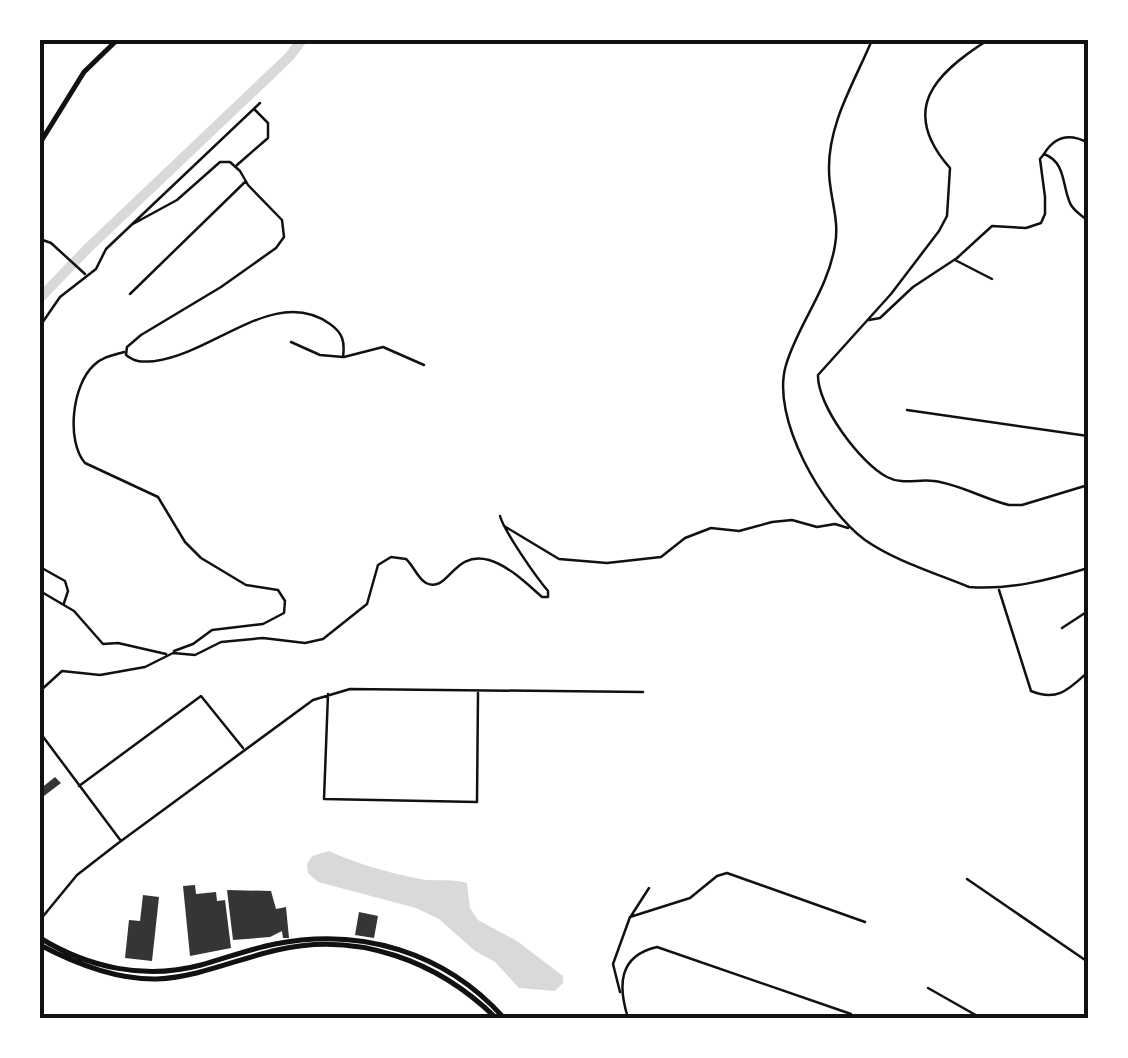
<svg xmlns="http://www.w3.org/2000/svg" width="1128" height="1058" viewBox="0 0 1128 1058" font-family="Manrope,sans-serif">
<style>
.water{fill:#d9d9d9}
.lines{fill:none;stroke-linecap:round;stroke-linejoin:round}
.river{stroke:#d9d9d9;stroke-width:10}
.building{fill:#353535}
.minor{stroke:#111;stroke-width:2.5}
.primary{stroke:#111;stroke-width:5}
.neatline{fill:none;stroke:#111;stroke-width:4}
</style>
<rect width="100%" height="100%" fill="#fff"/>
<path class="water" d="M329 851C357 864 390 873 420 879 436 882 451 878 467 883L470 908 478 920 517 941 563 976V983L555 991 519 988 495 962 475 951 439 919 416 908 318 882 308 873 307 864 312 856Z"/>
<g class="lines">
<path class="river" d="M40 298 89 247 289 57 302 40"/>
</g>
<path class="building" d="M55 777 61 783 40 799V789Z
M195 885 196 894 216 892 217 901 225 900 231 948 190 956 183 886Z
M227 890 271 891 276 909 286 907 289 938H283L282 931 270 937 233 940Z
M143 895 159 897 152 961 125 958 129 920 140 921Z
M359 912 378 916 374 938 355 935Z"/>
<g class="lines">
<path class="minor" d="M872 40C855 81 828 123 829 170 829 196 840 219 835 245 828 290 798 324 786 365 770 418 823 509 865 540 895 561 935 573 969 587 1010 590 1049 580 1088 568
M988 40C934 74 899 110 950 168L947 216 939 231 891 294 818 375C817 405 860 463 887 477 902 485 917 479 934 481 959 484 984 499 1009 505H1022L1088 485
M1044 154C1055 136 1070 133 1088 143
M237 165 268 138V123L254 109
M131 225 177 200 220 162H230L240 171 248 185 282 220 284 237 276 248 221 287 141 335 127 347 126 355C136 363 143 362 155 361 215 353 275 285 330 324 343 333 345 342 343 357L320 355 291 342
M40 239 51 243 85 274
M955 260 992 279
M1086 260H1088
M130 294 246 181
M869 320 880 318 913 287 957 258 992 226 1026 228 1041 223 1045 214V197L1040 159 1044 154C1066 162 1062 186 1070 203 1073 211 1082 215 1088 221
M40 326 60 297 96 269 106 249 260 103
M124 352C114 355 102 357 94 365 72 385 66 441 85 463L158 497 185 542 201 558 246 585 278 590 285 601 284 613 263 624 212 630 193 644 174 651
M344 357 383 347 424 365
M907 410 1088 436
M504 526 559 559 607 563 661 557 685 538 711 528 739 531 772 522 792 520 817 527 835 524 848 528
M40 567 65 581 68 591 64 603
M999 590 1031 691C1058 702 1069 689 1088 672
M40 591 74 611 103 644 118 643 166 654
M1062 628 1088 611
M40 691 62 671 100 675 145 667 173 653 195 655 221 642 263 638 305 643 323 639 367 604 378 565 391 557 406 559C413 565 418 579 426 583 449 594 452 550 489 560 509 566 526 583 542 597H548V591C536 577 504 531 500 516
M328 694 324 799 477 802 478 693
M41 734 121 841
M79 786 201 696 243 748
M967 879 1088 962
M631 916 649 888
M40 920 77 875 117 844 313 700 350 689 643 692
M928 988 981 1018
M620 992 613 964 630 917 690 898 717 876 727 873 865 922
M628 1018C618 986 618 956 657 947L851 1014"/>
<path class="primary" d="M40 143 84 72 117 40
M40 938C89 968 145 980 201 965 226 958 250 949 275 944 361 927 445 952 504 1018
M40 945C76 964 116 980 157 979 199 977 237 959 277 950 358 931 438 961 496 1018"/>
</g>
<rect width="1128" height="1058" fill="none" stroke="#ffffff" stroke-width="85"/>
<rect x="42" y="42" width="1044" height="974" class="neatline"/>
</svg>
